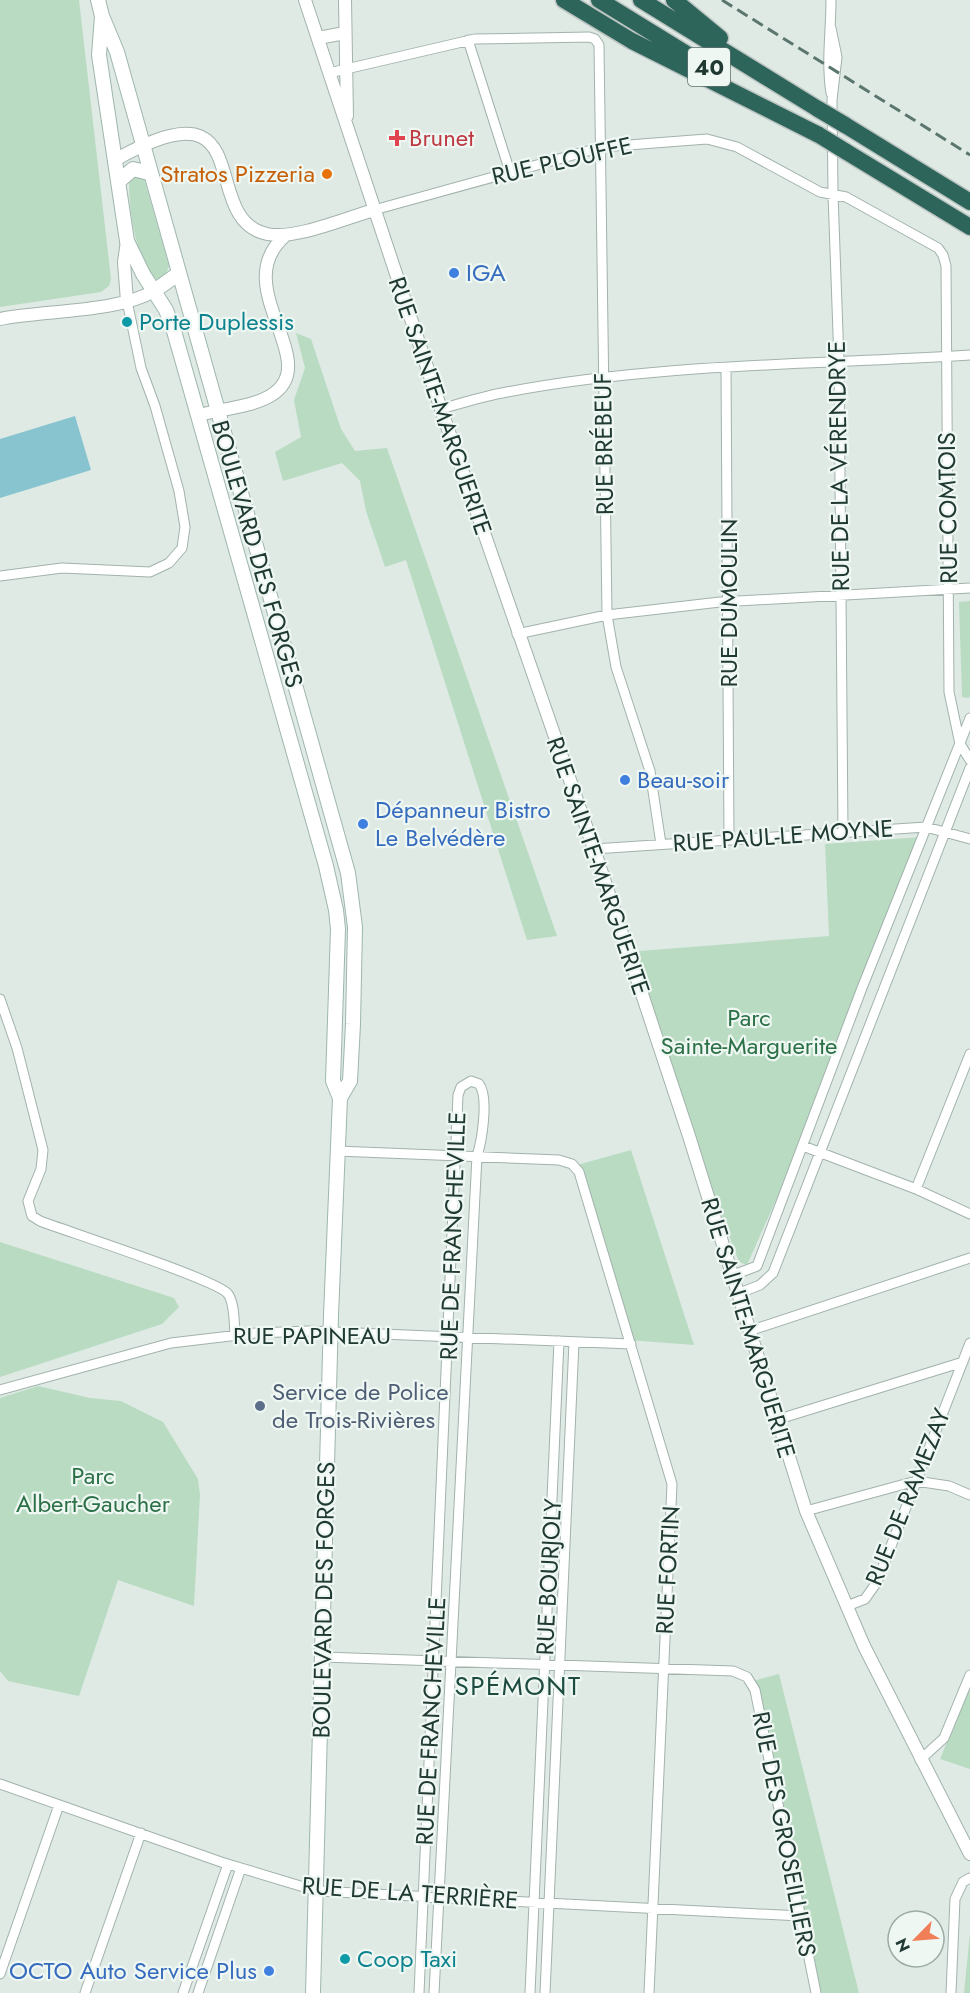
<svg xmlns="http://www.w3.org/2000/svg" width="970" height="1993" viewBox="0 0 970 1993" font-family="Jost,sans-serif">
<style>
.green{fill:#b8dbc2}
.water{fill:#87c4cf}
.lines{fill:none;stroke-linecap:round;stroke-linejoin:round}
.minor-casing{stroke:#a2b2ac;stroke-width:11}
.tertiary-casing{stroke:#a2b2ac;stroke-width:14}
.secondary-casing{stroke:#9eb6ad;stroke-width:16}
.motorway-casing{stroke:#bcc4c2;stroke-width:19}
.minor{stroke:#fff;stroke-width:9}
.tertiary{stroke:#fff;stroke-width:12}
.secondary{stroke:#fff;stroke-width:14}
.motorway{stroke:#2d655a;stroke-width:16}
.rail{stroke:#5a766e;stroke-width:3;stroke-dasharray:12 6;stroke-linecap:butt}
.motorway-bridge-casing{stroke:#bcc4c2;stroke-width:19;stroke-linecap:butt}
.motorway-bridge{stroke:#2d655a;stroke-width:16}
.health-dot{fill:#e0444e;stroke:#eff7f3;stroke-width:2}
.food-dot{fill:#e8710a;stroke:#eff7f3;stroke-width:2}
.shop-dot{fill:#3f7fe0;stroke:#eff7f3;stroke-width:2}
.culture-dot{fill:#0f9aa8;stroke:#eff7f3;stroke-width:2}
.service-dot{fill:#5c6f8a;stroke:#eff7f3;stroke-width:2}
.labels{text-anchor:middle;stroke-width:4.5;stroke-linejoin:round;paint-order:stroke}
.shield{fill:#eff7f3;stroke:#5e736d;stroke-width:1.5}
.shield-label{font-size:22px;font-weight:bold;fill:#203a33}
.health-label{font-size:24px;fill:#be3a42;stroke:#eff7f3;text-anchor:start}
.street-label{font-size:24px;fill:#203a33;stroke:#eff7f3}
.food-label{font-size:24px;fill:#c56008;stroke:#eff7f3;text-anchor:end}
.shop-label{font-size:24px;fill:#366cbe;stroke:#eff7f3;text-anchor:start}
.culture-label{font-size:24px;fill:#0d838f;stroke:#eff7f3;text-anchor:start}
.park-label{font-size:24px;fill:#2b7046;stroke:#eff7f3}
.service-label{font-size:24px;fill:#4e5e75;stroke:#eff7f3;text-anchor:start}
.neighbourhood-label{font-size:26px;letter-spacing:1.5px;fill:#1d4b40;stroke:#eff7f3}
</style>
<rect width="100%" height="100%" fill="#dfeae5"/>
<path class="green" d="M0 0H79L111 279 109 286 101 292 0 307Z
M130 174 143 175 169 266 166 274 158 280C136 268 126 198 130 174Z
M296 333 311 339 341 429 355 451 387 448 557 936 527 940 406 560 385 567 366 511 360 481 342 463 283 481 275 452 301 437 294 400 305 368Z
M970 601V694L969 698 962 697 959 602Z
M922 837 800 1146 747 1265 739 1262 653 1032 627 952 829 936 825 844Z
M631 1150 694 1345 628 1340 577 1165Z
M0 1242 174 1298 179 1307 162 1324 0 1377Z
M38 1386 90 1398 121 1401 163 1422 198 1479 200 1495 194 1606 118 1580 79 1696 8 1681 0 1671V1398Z
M779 1674 859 1993H812L749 1682Z
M968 1691 970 1692V1769L940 1759Z
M970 1933V1993H964Z"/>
<path class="water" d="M75 416 91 470 0 498V439Z"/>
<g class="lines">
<defs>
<path id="minor" d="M831 0C831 32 826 61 831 93
M831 28 837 57 832 100 833 194 839 361 843 832
M468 40 510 172
M329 73 475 39 589 37 595 39 599 45 607 615 616 667 650 771 661 844
M374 210 602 147 707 139 737 147 820 192 846 197 938 248 943 255 946 266 949 692 960 744 970 760
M726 368 729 839
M441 409C462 403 484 396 507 392 659 363 816 365 970 355
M0 576 62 568 150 572 169 563 182 548 185 527 179 491 155 406 141 368 127 301
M517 634 607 615 720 602 970 588
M594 849 926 827 970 839
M0 999 17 1048 43 1150 41 1169 28 1201 32 1216 40 1221C66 1231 218 1280 228 1294 235 1304 234 1324 235 1335
M803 1146 916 1189 970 1214
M337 1151 559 1160 572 1164 579 1172 672 1484 649 1993
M916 1189 970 1054
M731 1276 757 1266 862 988 970 718
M737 1294 760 1285 773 1273 970 768
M749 1331 970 1258
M0 1390 171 1343 256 1333 308 1331 631 1344
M776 1420 963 1362
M806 1511 916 1481 949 1486 970 1495
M847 1606 865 1599 877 1582 970 1343
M323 1657 733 1671 747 1677 755 1690 816 1993
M920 1760 944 1738 970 1675
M0 1784 221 1862 317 1891 800 1916
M0 1974 59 1805
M85 1993 141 1833
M183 1993 228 1864
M198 1993 241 1868
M419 1993 458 1095 461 1087 471 1081 479 1084C489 1097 482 1140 477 1156L434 1993
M530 1993 559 1341
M545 1993 574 1342
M951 1993 955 1899 963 1882 970 1878"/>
<path id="tertiary" d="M305 0 441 409 594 849 689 1136 806 1511 864 1646 970 1854
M345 0 347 116
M318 38 345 33
M115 160C263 76 196 219 267 234 295 240 346 218 374 210
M127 301 124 262 127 241
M0 319C44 310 116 313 154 291
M199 415C221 409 251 407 270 396 327 363 226 287 285 236"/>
<path id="secondary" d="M98 0 102 16 117 52 348 873 355 927 353 1024 350 1081 340 1098
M102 16 99 55 127 241 143 274 166 310 174 331 326 866 336 910 338 929 333 1081 340 1098 331 1315 313 1993
M118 182 133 169 149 173
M154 291 178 274"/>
<path id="motorway" d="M564 0 632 41 819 135
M599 0 721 75
M641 0 818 109
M674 0 720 38
M845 125 970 202
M845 151 970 227"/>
</defs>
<use href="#minor" class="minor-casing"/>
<use href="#tertiary" class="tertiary-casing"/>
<use href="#secondary" class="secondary-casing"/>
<use href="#motorway" class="motorway-casing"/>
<use href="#minor" class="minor"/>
<use href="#tertiary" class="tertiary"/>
<use href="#secondary" class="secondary"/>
<use href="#motorway" class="motorway"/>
<path class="rail" d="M722 0 970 155"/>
<defs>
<path id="motorway-bridge" d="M818 109 845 125
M819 135 845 151"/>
</defs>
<use href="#motorway-bridge" class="motorway-bridge-casing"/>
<use href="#motorway-bridge" class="motorway-bridge"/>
</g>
<path class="health-dot" d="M394 129h6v6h6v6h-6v6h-6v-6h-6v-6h6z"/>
<circle class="food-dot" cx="327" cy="174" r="6"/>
<g class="shop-dot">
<circle cx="454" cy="273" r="6"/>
<circle cx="625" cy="780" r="6"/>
<circle cx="363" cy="824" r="6"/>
<circle cx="269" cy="1971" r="6"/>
</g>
<g class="culture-dot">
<circle cx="127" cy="322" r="6"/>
<circle cx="345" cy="1959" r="6"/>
</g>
<circle class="service-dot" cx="260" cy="1406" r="6"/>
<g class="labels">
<rect class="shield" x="688" y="48" width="42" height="38" rx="4.5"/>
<g class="shield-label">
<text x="709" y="75">40</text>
</g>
<g class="health-label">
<text x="409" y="146">Brunet</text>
</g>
<g class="street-label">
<text transform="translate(562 161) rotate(-13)" y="8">RUE PLOUFFE</text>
<text transform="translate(440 406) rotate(71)" y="8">RUE SAINTE-MARGUERITE</text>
<text transform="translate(604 444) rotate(-91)" y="8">RUE BRÉBEUF</text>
<text transform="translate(839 466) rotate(-91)" y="8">RUE DE LA VÉRENDRYE</text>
<text transform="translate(948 508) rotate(-91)" y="8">RUE COMTOIS</text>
<text transform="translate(257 554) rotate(74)" y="8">BOULEVARD DES FORGES</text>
<text transform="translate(729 603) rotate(-90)" y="8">RUE DUMOULIN</text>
<text transform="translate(783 836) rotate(-4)" y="8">RUE PAUL-LE MOYNE</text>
<text transform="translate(598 866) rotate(71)" y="8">RUE SAINTE-MARGUERITE</text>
<text transform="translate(453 1236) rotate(-88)" y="8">RUE DE FRANCHEVILLE</text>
<text transform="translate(748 1328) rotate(73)" y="8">RUE SAINTE-MARGUERITE</text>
<text x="312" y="1344">RUE PAPINEAU</text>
<text transform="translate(908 1497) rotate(-68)" y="8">RUE DE RAMEZAY</text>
<text transform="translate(668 1570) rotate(-87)" y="8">RUE FORTIN</text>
<text transform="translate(549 1577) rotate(-87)" y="8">RUE BOURJOLY</text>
<text transform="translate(324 1600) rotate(-89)" y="8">BOULEVARD DES FORGES</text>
<text transform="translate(431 1721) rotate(-87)" y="8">RUE DE FRANCHEVILLE</text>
<text transform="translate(784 1834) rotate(79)" y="8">RUE DES GROSEILLIERS</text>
<text transform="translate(410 1893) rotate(4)" y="8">RUE DE LA TERRIÈRE</text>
</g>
<g class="food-label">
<text x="315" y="182">Stratos Pizzeria</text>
</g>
<g class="shop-label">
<text x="466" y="281">IGA</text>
<text x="637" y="788">Beau-soir</text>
<text x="375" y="818">Dépanneur Bistro<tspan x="375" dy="28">Le Belvédère</tspan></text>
<text x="257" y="1979" text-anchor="end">OCTO Auto Service Plus</text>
</g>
<g class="culture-label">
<text x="139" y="330">Porte Duplessis</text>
<text x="357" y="1967">Coop Taxi</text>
</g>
<g class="park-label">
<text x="749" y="1026">Parc<tspan x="749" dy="28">Sainte-Marguerite</tspan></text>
<text x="93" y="1484">Parc<tspan x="93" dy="28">Albert-Gaucher</tspan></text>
</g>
<g class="service-label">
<text x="272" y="1400">Service de Police<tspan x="272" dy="28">de Trois-Rivières</tspan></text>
</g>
<g class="neighbourhood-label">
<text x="518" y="1695">SPÉMONT</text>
</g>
</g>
<g transform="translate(916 1939) rotate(245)"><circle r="28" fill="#eff7f3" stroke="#9caba6" stroke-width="1.5"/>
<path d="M0-4.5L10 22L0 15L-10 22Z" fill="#f07e57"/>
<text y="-9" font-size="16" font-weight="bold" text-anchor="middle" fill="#203a33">N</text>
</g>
</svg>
